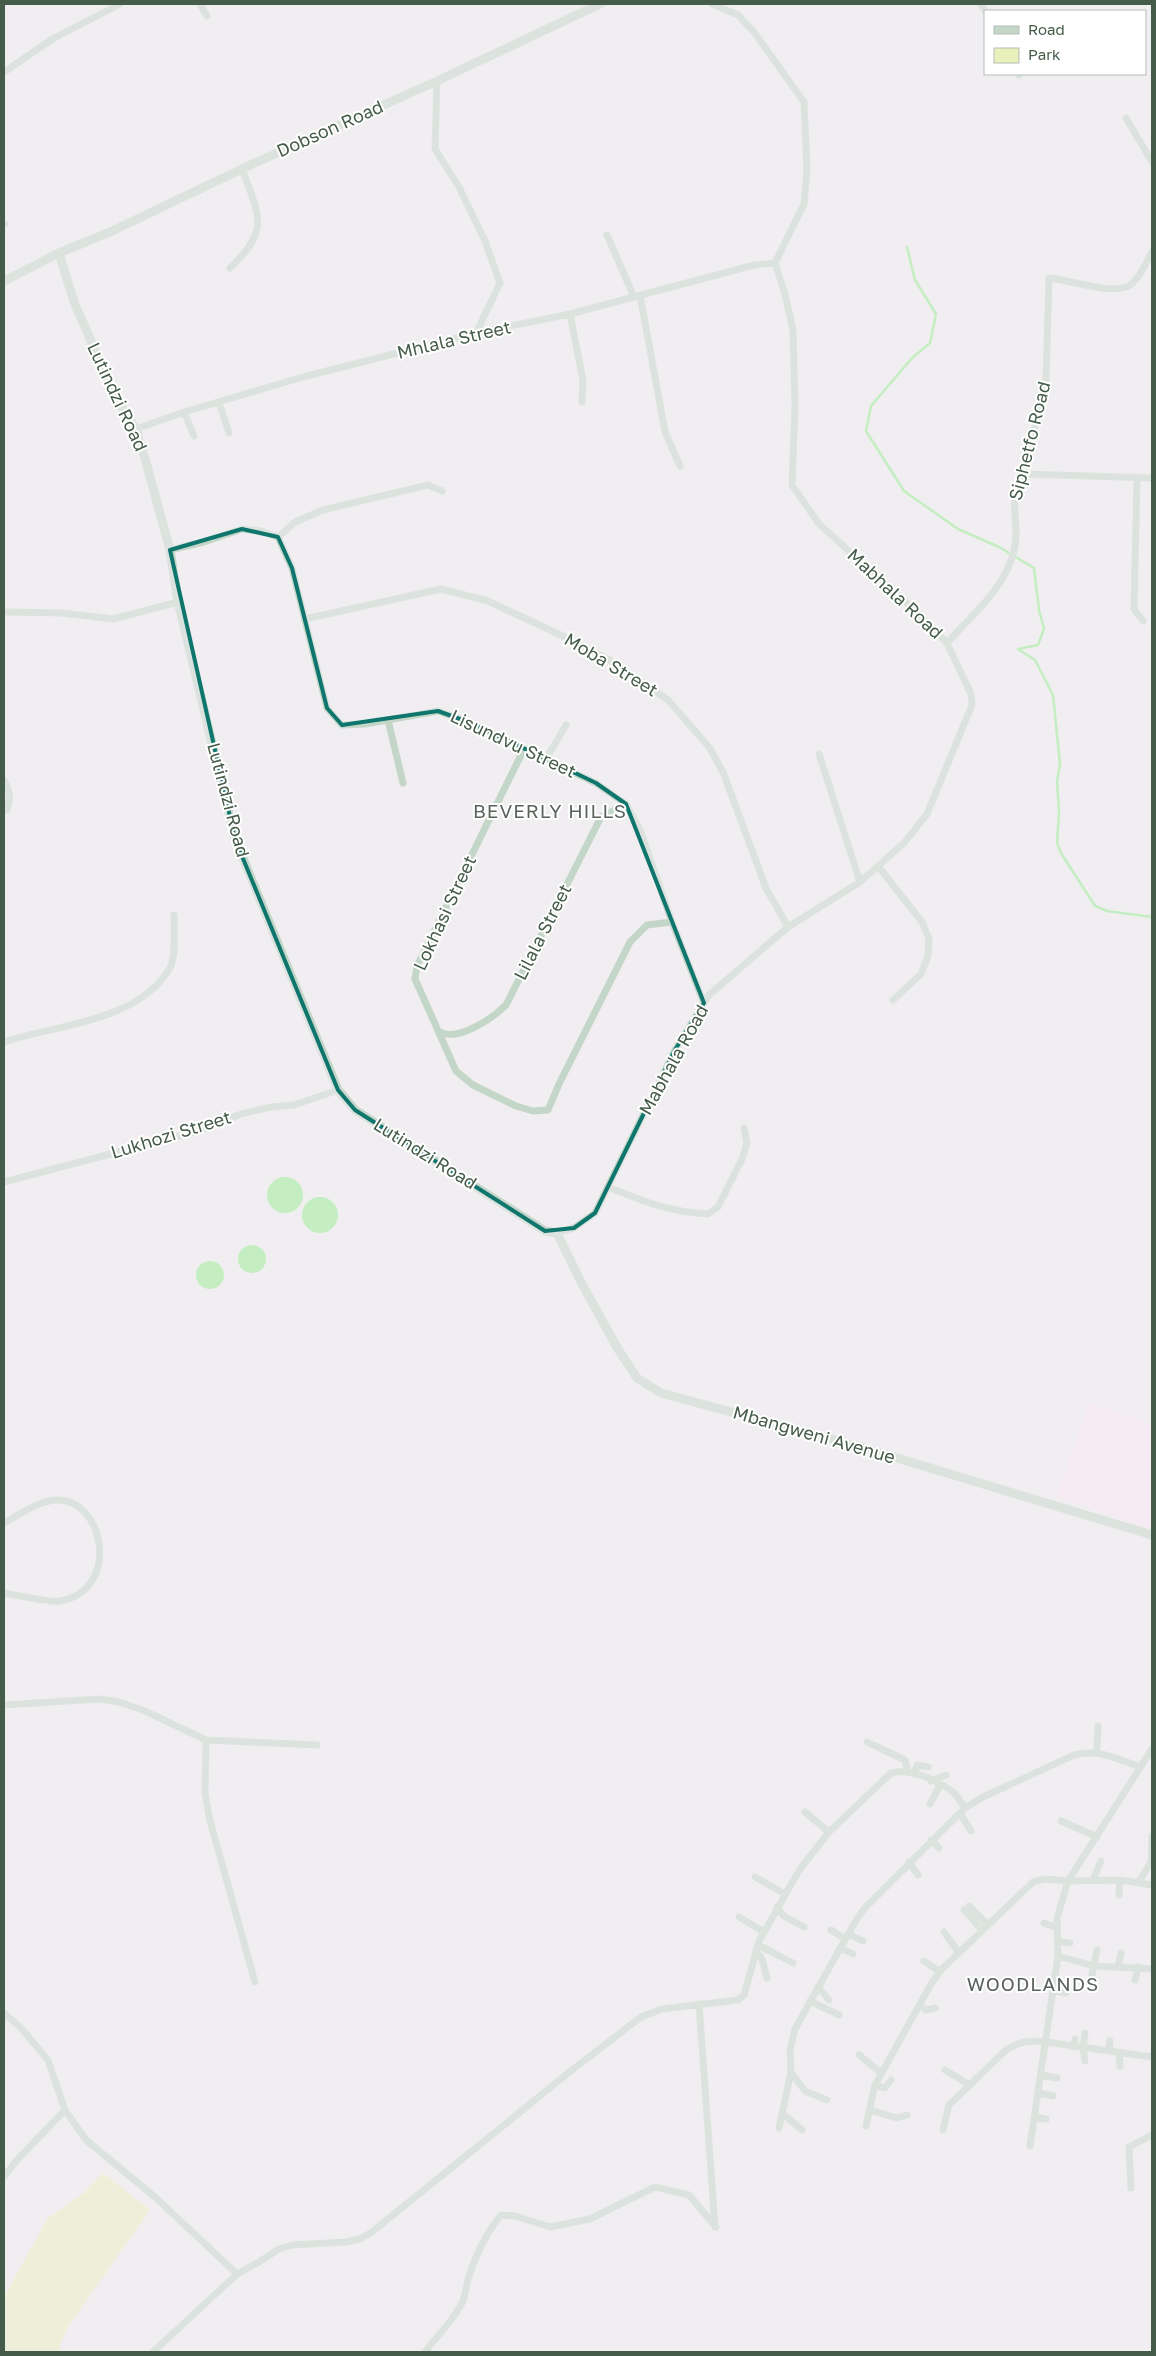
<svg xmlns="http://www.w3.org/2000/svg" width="1156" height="2356" viewBox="0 0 1156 2356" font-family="'Golos Text',sans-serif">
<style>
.commercial{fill:#fce7f3}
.green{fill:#eaf0bb}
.water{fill:#8eee87}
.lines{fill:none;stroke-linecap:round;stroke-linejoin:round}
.stream{stroke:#8eee87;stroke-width:2.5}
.minor{stroke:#c4d6c8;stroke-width:7}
.tertiary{stroke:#c4d6c8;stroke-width:9}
.marked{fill:none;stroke:#0f766e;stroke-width:4;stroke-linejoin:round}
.labels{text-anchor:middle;stroke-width:4;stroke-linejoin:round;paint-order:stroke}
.street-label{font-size:18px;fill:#465c4a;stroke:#fff}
.neighbourhood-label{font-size:19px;letter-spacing:1px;fill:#5b635d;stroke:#fff}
</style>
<rect width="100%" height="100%" fill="#f0eef1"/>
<path class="commercial" d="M1089 1403 1152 1424V1529L1056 1496Z"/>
<path class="green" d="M103 2173 150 2210 67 2328 58 2352H4V2302L6 2293 48 2218 84 2193Z"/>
<path class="water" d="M267 1195a18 18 0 1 1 36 0a18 18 0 1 1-36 0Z
M302 1215a18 18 0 1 1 36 0a18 18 0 1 1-36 0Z
M238 1259a14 14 0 1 1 28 0a14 14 0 1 1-28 0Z
M196 1275a14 14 0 1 1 28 0a14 14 0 1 1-28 0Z"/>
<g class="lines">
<path class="stream" d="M907 247 915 280 936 314 930 343 912 358 871 406 866 431 904 491 958 529 999 547 1034 568 1039 610 1044 629 1038 645 1018 649 1035 660 1053 695 1060 764 1057 781 1059 812 1057 843 1061 853 1095 906 1107 911 1152 917"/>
<path class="minor" d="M200 4 207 16
M981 4 985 11
M4 72 54 38 120 4
M1019 74V75
M437 81 435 149 459 187 485 241 500 283 476 333
M1126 118 1152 162
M4 224H5
M607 235 634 297
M230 268C271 229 259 216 242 169
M640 295 665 432 680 466
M570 314 583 380 582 402
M219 402 229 433
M184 412 194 436
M136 429 184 412 303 377 476 333 570 314 754 265 775 263
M1024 474 1152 478
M1137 478 1134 609 1143 621
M278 537 295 522 323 510 428 485 442 491
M170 550 204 542 242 529 261 531 278 537 292 568 327 708 342 725 365 724 438 711 471 723 596 783 626 804 640 830 672 922 704 1003
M4 612 62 613 113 619 178 602
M305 619 441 589 488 601 567 638 608 659 668 700 709 747 723 772 766 888 788 927
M947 643C973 614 1008 586 1015 546 1020 520 1006 498 1024 474L1046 380 1049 278C1072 280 1112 296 1130 285 1140 278 1146 263 1152 252
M388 720 403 783
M524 749 417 966 415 979 456 1071 473 1085 516 1106 533 1111 548 1110 559 1084 630 942 647 925 672 922
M819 754 860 882
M546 759 566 725
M4 780C10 791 11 798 7 810
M878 866 922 922 929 939 928 956 921 974 893 1000
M440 1032C458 1042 493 1018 506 1005L601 817 626 804
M4 1042C58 1024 138 1022 170 968 176 957 174 928 174 915
M4 1182 198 1131 241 1114 271 1107 294 1105 338 1090
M608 1187C644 1201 668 1212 708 1214L718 1207 742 1159 747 1143 744 1128
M557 1233 574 1228 595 1213 675 1050 709 995 788 927 860 882 904 843 927 814 972 705 971 694 947 643 918 613 819 524 792 485 795 407 793 330 785 294 775 263 804 204 807 170 804 102 754 32 738 15 712 4
M4 1523C19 1515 38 1501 56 1500 105 1498 121 1591 60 1601 49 1603 17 1595 4 1593
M4 1705 99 1699 119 1702 145 1711 206 1740 317 1745
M206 1740 205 1792 209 1817 255 1982
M867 1742 905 1760 908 1772
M1097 1752 1098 1726
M914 1774 917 1765 928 1767
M931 1781 946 1775
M930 1804 940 1785
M805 1812 829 1832
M960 1813 971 1831
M1061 1821 1097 1837
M931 1840 939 1848
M909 1862 918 1875
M755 1877 785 1894
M1093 1880 1101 1861
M1138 1883 1151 1862 1152 1836
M1119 1895 1120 1880
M969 1906 988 1925
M777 1907 784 1916 804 1927
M964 1910 982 1930
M739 1917 764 1932
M1044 1923 1057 1928
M831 1930 845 1939
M944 1932 959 1953
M848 1934 863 1941
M1058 1941 1070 1943
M758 1945 793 1963
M840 1948 853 1954
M756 1951 762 1959 767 1978
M1058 1956 1094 1966 1152 1969
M924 1961 940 1972
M1118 1967 1121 1953
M1091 1980 1097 1950
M1135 1980 1138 1967
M818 1987 829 2000
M1053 1991 1066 1993
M810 2001 839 2015
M699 2004 715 2227
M919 2005 926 2010 935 2008
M4 2013 21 2028 48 2060 65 2110 86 2140 155 2197 237 2274
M1085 2033 1083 2048 1085 2061
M1073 2047 1075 2039
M1109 2051 1110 2041
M1119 2053 1120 2066
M859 2055 881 2073
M945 2070 970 2085
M791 2072 805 2091 827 2100
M1041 2075 1057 2078
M875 2085 885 2088 891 2080
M1039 2093 1053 2096
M869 2110 897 2118 907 2115
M783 2114 802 2130
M1035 2117 1046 2119
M866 2126 875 2085 931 1984 942 1969 1033 1882 1044 1879 1068 1881 1120 1880 1152 1885
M779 2128 791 2072 790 2050 795 2029 855 1922 864 1909 965 1808 983 1797 1074 1755C1100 1749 1115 1758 1140 1767
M943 2130 949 2105 1006 2050C1020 2041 1030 2040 1046 2042L1152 2057
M1030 2146 1058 1956 1057 1918 1068 1881 1152 1749
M4 2177 16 2161 65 2110
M1131 2188 1129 2147 1152 2135
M153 2352 237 2274 259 2262 279 2249 292 2245 346 2242 360 2239 372 2232 572 2070 641 2017 662 2009 738 2000 744 1995 759 1941 800 1869 829 1832 891 1773C910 1768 937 1780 953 1792 958 1796 961 1803 965 1808
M425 2352C437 2336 453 2321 462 2303 466 2295 466 2285 469 2276 476 2255 487 2232 501 2215L515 2216 550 2227 590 2219 655 2187 689 2195 716 2227"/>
<path class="tertiary" d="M59 253 74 302 108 380 121 406 136 429 146 462 170 550 178 602 235 839 338 1090 355 1110 545 1231 557 1233 582 1284 618 1349 637 1378 661 1393 854 1445 1152 1535
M4 281 59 253 110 232 246 167 437 81 600 4"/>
</g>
<path d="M0 0H1156V2356H0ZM242 529 278 537 292 568 327 708 342 725 438 711 471 723 596 783 626 804 704 1003 675 1050 595 1213 574 1228 545 1231 355 1110 338 1090 235 839 170 550Z" fill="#f0eef1" fill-opacity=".55" fill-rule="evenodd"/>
<path class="marked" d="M242 529 278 537 292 568 327 708 342 725 438 711 471 723 596 783 626 804 704 1003 675 1050 595 1213 574 1228 545 1231 355 1110 338 1090 235 839 170 550Z"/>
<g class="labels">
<g class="street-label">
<text transform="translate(330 129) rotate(-24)" y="6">Dobson Road</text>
<text transform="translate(454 340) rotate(-13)" y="6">Mhlala Street</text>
<text transform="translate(117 397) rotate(65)" y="6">Lutindzi Road</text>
<text transform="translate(1030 441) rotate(-76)" y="6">Siphetfo Road</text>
<text transform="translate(895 594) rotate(43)" y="6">Mabhala Road</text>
<text transform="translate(611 665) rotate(31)" y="6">Moba Street</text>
<text transform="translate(513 744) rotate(25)" y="6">Lisundvu Street</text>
<text transform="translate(228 800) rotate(75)" y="6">Lutindzi Road</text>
<text transform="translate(445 913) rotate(-65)" y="6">Lokhasi Street</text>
<text transform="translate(543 932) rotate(-63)" y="6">Lilala Street</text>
<text transform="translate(674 1060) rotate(-61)" y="6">Mabhala Road</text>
<text transform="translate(171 1135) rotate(-17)" y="6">Lukhozi Street</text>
<text transform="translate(425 1154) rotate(32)" y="6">Lutindzi Road</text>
<text transform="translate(814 1435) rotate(16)" y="6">Mbangweni Avenue</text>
</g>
<g class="neighbourhood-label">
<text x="550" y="818">BEVERLY HILLS</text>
<text x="1033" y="1991">WOODLANDS</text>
</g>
</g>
<rect width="1156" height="2356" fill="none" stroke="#465c4a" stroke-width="10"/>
<rect x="984" y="10" width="162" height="65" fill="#ffffff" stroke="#b5beb7"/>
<rect x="994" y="26" width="25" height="8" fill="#c4d6c8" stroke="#b5beb7"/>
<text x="1028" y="35" font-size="15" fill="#465c4a">Road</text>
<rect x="994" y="48" width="25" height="15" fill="#eaf0bb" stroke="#b5beb7"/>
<text x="1028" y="60" font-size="15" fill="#465c4a">Park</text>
</svg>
